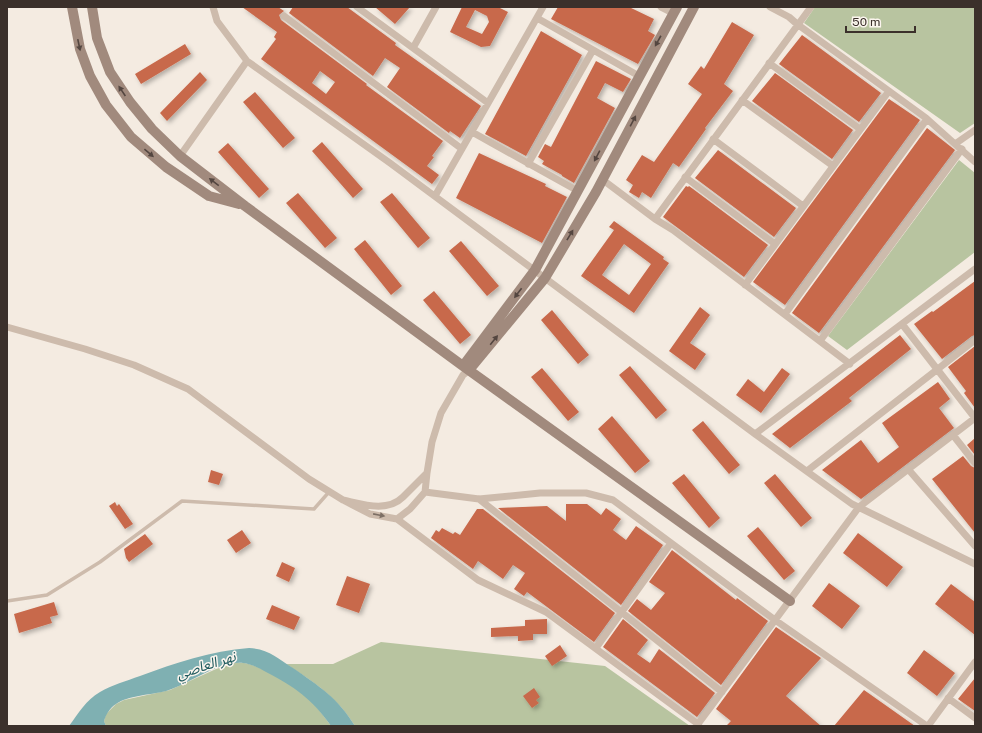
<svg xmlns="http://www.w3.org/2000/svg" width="982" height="733" viewBox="0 0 982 733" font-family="'Public Sans','Noto Sans Arabic',sans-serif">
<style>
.green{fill:#b8c4a0}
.water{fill:#7fb0b2}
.building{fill:#c8694b;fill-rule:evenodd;filter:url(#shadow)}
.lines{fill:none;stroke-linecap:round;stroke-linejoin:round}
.lane{stroke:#cdbbac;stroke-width:3.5}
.street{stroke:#cdbbac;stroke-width:7}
.secondary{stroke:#a18a7d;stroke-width:10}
.oneway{fill:#544640}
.oneway2{fill:#7d6f65}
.labels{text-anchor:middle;stroke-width:3;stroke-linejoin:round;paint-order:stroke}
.water-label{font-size:14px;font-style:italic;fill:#1f5a5e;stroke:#fbf5ee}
</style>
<defs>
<filter id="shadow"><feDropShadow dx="2.5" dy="2.5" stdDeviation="2" flood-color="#0004"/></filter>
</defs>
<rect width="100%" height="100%" fill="#f4ebe1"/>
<path class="green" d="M815 7H975V123L960 133 804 23Z
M959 160 975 173V252L847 350 828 336Z
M381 642 605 666 690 726H355C337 697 314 682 286 664H333Z
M235 663C238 663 241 663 244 663 260 665 292 685 305 695 315 704 323 715 331 726H106L104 721 106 714 116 704 124 700 170 690 216 669Z"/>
<path class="water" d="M249 648C269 649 277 658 293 668 319 686 338 698 355 726H331C312 699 295 687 266 672 259 668 251 664 243 663 219 661 191 683 169 690 154 695 128 695 116 704 110 708 106 714 104 721L106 726H69C78 714 86 700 100 692 112 685 126 681 140 676 175 663 211 651 249 648Z"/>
<path class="building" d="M242 7H278L284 11 279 15 281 20 367 84 366 85 443 141 432 156 434 157 427 166 439 175 432 184 261 59 276 39 274 37 277 32ZM320 71 335 82 326 94 312 83Z
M293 7H347L396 43 395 45 481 106 460 138 450 131 449 133 387 87 400 68 385 58 373 76 289 13Z
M375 7H410L395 24Z
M462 7H498L508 12 490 46 481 47 450 32ZM475 10 487 16 489 22 482 34 466 27Z
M558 7H629L654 19 648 31 655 35 638 64 551 19Z
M732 22 754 35 724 84 733 91 705 128 706 129 679 167 673 163 651 198 642 192 639 198 629 192 633 185 626 180 642 155 654 162 702 94 688 84 701 66 704 69Z
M541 31 582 55 526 156 485 134Z
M802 35 881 93 859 122 779 64Z
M185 44 191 54 141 84 135 74Z
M596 61 631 79 623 92 605 83 597 98 615 108 574 183 562 176V175L542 164 544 161 538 157 545 144 551 147Z
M200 72 207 80 167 121 160 113Z
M775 73 853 130 832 159 752 101Z
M255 92 295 138 283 148 243 102Z
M889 99 920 120 785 305 753 282Z
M927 128 955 150 819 333 792 313Z
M322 142 363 189 353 198 312 151Z
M228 143 269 189 259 198 218 152Z
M718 150 796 208 774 237 695 178Z
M479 153 546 184 545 186 567 197 542 243 456 198Z
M686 186 688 187 689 186 768 245 744 277 663 217Z
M298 193 337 238 325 248 286 203Z
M392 193 430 238 418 248 380 202Z
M614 221 664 257 663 259 669 263 634 313 581 276 614 230 609 227ZM624 244 651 264 629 295 602 275Z
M365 240 402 286 391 295 354 249Z
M461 241 499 286 487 296 449 251Z
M975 281V335L972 336 942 359 914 324 932 311 933 312Z
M434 291 471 335 460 344 423 300Z
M700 307 710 315 690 343 706 354 695 370 669 351Z
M552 310 589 355 578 364 541 320Z
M900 335 911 349 849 398 852 401 790 448 772 434Z
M975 346V408L964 393 966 391 948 367Z
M630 366 667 410 656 419 619 375Z
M542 368 579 412 568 421 531 377Z
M782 368 790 374 761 413 736 395 748 379 764 392Z
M938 382 950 399 939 408 954 428 861 499 822 470 861 440 878 463 899 447 882 423Z
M612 416 650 461 635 473 598 429Z
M703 421 740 465 729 474 692 430Z
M975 438V455L967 445Z
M963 456 971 466 975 468V533L932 479Z
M211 470 223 474 219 485 208 482Z
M684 474 720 518 709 528 672 483Z
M775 474 812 518 801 527 764 483Z
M115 502 117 506 119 504 133 524 125 529 109 506Z
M566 504H587L601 515 606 508 621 519 613 530 626 540 636 526 663 545 621 605 498 508 547 506 566 521Z
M477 509H483L615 613 594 642 527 592 524 596 514 589 525 573 513 565 503 579 478 561 473 569 431 538 436 530 439 532 442 528 453 534 455 532 460 535Z
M758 527 795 571 784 580 747 536Z
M242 530 251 543 236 553 227 540Z
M858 533 903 567 887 587 843 553Z
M145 534 153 544 129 562 126 558 124 549Z
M672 550 736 600 737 598 768 621 721 685 628 611 637 599 651 610 665 593 649 582Z
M282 562 295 568 289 582 276 576Z
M347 576 370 584 359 613 336 605Z
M829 583 860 606 842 629 812 606Z
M951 584 975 602V635L935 604Z
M54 602 58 615 50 617 52 623 19 633 14 614Z
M272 605 300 617 294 630 266 619Z
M547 619V634H533V640L518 641V636L491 637V628L525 626V620Z
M623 619 648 640 637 654 650 663 659 649 715 693 697 717 603 647Z
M776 627 821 658 786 696 821 726H726L731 721 716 709Z
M560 645 567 656 552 666 545 656Z
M924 650 955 673 937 696 907 673Z
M975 678V711L958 699Z
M534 688 540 697 536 700 539 703 532 708 523 696Z
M864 690 915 726H834Z"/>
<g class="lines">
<path class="lane" d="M7 601 47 595 100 562 182 501 314 509 329 492"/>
<path class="street" d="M213 7 217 21 247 61 390 163 755 434 852 504 975 564
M357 7 488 103
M661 7 673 13
M770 7 789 17 797 24 926 118 975 162
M284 16 462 149
M537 18 639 76
M413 48 436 7
M769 63 860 129
M742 100 833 166
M472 132 578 191
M713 139 803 206
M955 144 975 130
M180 156 247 61
M528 164 593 50
M685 177 775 244
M603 180 655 219 673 230 850 364
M435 196 543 7
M655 219 811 7
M745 285 889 91
M785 314 927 119
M902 324 975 418
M7 327 85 349 134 365 188 389 309 479 343 500 370 514 397 519 410 509 425 492 427 473C419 481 411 489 403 497 387 513 362 504 343 500
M820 341 962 149
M755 434 975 269
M953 435 975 463
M908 469 975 546
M807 471 975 340
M427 473 432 442 441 413 463 375 469 370
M425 492 479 499 540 493H586L613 500 775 620 927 726
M479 499 722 692
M397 519 478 580 546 612 698 724 699 726
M596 648 671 543
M948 698 975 718
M698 724 859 507 975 418
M928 726 975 662"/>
<path class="secondary" d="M72 7 80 49 90 76 106 105 131 137 166 167 209 196 239 204
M92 7 97 38 110 72 130 102 152 129 180 156 245 206 463 366 790 601
M463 366 535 270 677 7
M469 370 545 278 596 192 694 7"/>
</g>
<defs><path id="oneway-solid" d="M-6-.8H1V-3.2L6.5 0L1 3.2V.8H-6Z"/></defs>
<g class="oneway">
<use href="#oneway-solid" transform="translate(658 41) rotate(119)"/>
<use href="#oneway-solid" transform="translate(79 45) rotate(78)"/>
<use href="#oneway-solid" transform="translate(122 91) rotate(-124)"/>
<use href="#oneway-solid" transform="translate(633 121) rotate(-62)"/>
<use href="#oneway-solid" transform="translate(149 153) rotate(40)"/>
<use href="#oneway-solid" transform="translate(597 156) rotate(118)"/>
<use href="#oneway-solid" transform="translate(214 182) rotate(-143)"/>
<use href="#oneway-solid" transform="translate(570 235) rotate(-59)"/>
<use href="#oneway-solid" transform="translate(518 293) rotate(127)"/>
<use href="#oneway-solid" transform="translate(494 340) rotate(-51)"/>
</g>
<use class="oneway2" href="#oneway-solid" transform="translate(379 515) rotate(11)"/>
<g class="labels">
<g class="water-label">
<text transform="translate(206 665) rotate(-18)" y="5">نهر العاصي</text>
</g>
</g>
<rect width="982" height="733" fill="none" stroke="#3b302b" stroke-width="16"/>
<path d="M846 26v6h69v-6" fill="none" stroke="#3b302b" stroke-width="2"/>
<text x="852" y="26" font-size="12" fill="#3b302b" stroke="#fbf5ee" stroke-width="3" paint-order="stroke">50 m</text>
</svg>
